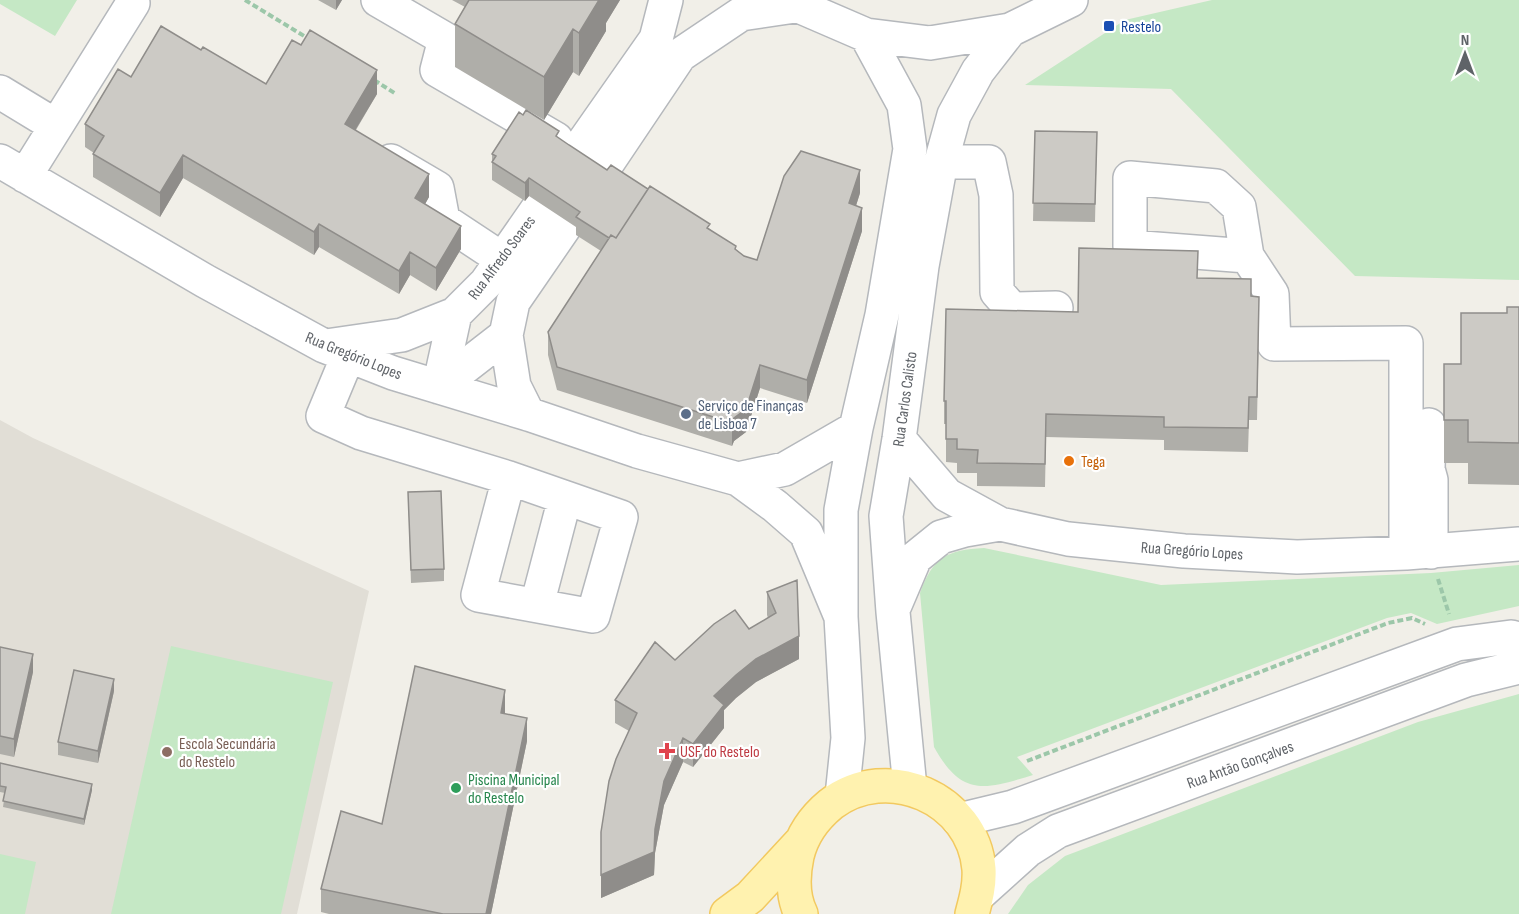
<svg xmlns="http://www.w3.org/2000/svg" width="1519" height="914" viewBox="0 0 1519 914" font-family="'Sofia Sans Condensed',sans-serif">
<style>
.education{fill:#e1ded6}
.green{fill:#c5e8c5}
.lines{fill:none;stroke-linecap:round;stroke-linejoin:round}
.minor-casing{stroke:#b5b8bc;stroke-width:36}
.major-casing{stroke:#f2c960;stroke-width:36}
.path{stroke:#9cc7a9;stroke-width:4;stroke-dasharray:6 3;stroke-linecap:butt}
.minor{stroke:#fff;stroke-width:33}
.major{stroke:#fff2af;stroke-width:33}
.wall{fill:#afaea9}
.shaded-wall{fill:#8f8d8a}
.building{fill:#cccac5;stroke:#8f8d8a;stroke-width:1.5}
.transit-dot{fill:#1a4fb4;stroke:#fff;stroke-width:2}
.service-dot{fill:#5c6f8a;stroke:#fff;stroke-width:2}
.food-dot{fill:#e8710a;stroke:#fff;stroke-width:2}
.health-dot{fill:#e0444e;stroke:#fff;stroke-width:2}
.education-dot{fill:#8d6e63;stroke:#fff;stroke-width:2}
.leisure-dot{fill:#2e9e5b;stroke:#fff;stroke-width:2}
.labels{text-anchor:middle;stroke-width:4.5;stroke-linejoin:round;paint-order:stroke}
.transit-label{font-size:16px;fill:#164399;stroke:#fff;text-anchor:start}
.street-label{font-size:16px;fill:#5f6368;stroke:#fff}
.service-label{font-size:16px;fill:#4e5e75;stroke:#fff;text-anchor:start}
.food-label{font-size:16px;fill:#c56008;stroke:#fff;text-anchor:start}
.education-label{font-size:16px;fill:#785e54;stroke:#fff;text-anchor:start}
.health-label{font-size:16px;fill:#be3a42;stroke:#fff;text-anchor:start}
.leisure-label{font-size:16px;fill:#27864d;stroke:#fff;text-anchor:start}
</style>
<rect width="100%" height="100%" fill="#f1efe8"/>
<path class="education" d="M0 420 33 438 369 591 297 914H0Z"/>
<path class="green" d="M0 0H77L55 36 0 4Z
M1212 0H1519V280L1355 276 1171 89 1025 85 1125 20Z
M984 548 1161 585 1431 573 1519 565V606L1437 624 1411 613 1387 618 1017 757 1033 775C984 790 962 797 934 747L920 593C933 557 947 550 984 548Z
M171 646 333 682 281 914H111Z
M1519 694V914H1008L1028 885 1065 856 1418 722Z
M0 854 36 862 25 914H0Z"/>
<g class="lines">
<defs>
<path id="minor" d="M378 0 445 39 437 70 556 139
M785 0 866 35 930 43 1010 30 1071 0
M0 92 56 126
M0 161 205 281 324 346 393 373 528 414 637 451 738 479 775 506 806 533 841 617
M391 161 437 188 443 220 502 259
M941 162H989L996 195 997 292 1012 309 1056 308
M569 163 656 39 666 0
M25 176 133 3
M596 180 680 55 741 14 795 6
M1247 256 1239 207 1216 186 1130 178V247L1247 256 1272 294 1274 344 1406 343V553
M326 346 402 335 455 314 486 283 541 204
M348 356 323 416 361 433 509 478 621 517 593 616 478 595 509 478
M439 387 506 335
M439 387 455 314
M528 414 514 386 506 335 513 302 568 222
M1429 425 1428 469 1431 480V552
M899 439 947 495 1000 524 1068 539 1184 551 1297 557 1406 553 1519 544
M738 479 785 469 856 428
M537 605 565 498
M895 605 915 558 941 537 965 530 1000 524
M910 788 893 612 886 516 899 439 922 266 941 162 954 115 978 71 1010 30
M842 796 848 738 841 617V510L856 428 882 315 910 149 904 105 866 35
M959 820 1013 807 1457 644 1511 637 1519 639
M978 895 1028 850 1058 831 1466 680 1519 667"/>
<path id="major" d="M727 914 750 897 800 843
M801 914C792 896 793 875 797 856 802 835 814 818 831 804 887 761 973 798 979 869 980 885 976 899 972 914"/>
</defs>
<use href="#minor" class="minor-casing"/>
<use href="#major" class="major-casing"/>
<path class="path" d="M245 0 309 39
M374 80 396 94
M1438 579 1449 614
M1027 761 1388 623 1412 618 1425 624"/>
<use href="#minor" class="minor"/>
<use href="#major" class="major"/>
</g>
<path class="wall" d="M318 0H342L336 10Z
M452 0H620L606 23V31L579 76 573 72 544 120 455 67V24L465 7Z
M201 50 266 84 377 94 356 130 429 197 425 204 461 249 436 291 410 275 399 294 319 247 314 255 183 178 160 217 93 177V154L94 153 85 147V124L131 77Z
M1035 131 1097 132 1095 222 1033 221Z
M559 139 607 170 710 229 744 256 757 260 860 193 856 206 862 231 807 403 760 388 746 432 734 441 732 446 557 390 548 355V332L601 251 576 235V227L529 196 525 201 492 180V154Z
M1198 278 1251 296 1259 320 1257 420H1249L1248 452 1164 450V440L1046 437 1045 487 977 486V473H957V463L946 462V424H944V401Z
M1519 307V485L1468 484V463H1444V420L1461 364 1507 313Z
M408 492 444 569V581L411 583Z
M767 592 799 659 756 682 736 698 724 710V728L693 767 683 762 664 805 655 853 654 875 601 898 629 731 615 723V700L675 660 749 629 768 618 767 615Z
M0 647 33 672 14 757 0 754Z
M114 691 98 763 58 755V742Z
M505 714 527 741 491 914H329L321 912V889L382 824Z
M0 763 92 790 84 825 3 807 5 793 0 792Z"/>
<path class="shaded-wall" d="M336 0H342L336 10Z
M599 0H620L606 23V31L579 76V33Z
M573 29V72L544 120V77Z
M377 70V94L345 147V124Z
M183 155V178L160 217V193Z
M860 170V193L849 227V203Z
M429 174V197L415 222V198Z
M529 178V196L525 201V183Z
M862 208V231L807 403V380Z
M319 224V247L314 255V232Z
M461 226V249L436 291V268Z
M410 252V275L399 294V271Z
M760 365V388L746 432 734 441 732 446V423Z
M799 636V659L756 682 736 698 724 710V728L693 767V744L714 696 736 675 756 659Z
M33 654V672L14 757V739Z
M114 679V691L98 763V751Z
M505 690V713L501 736V713Z
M527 718V741L491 914H486Z
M683 738V762L664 805 655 853 654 875 601 898V875L664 781Z
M92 784V790L84 825V819Z"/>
<path class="building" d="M469 0H599L579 33 573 29 544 77 455 24Z
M161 26 201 50 203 47 266 84 292 40 301 45 310 30 377 70 345 124 429 174 415 198 461 226 436 268 410 252 399 271 319 224 314 232 183 155 160 193 93 154 104 136 85 124 118 69 131 77Z
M526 110 559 131 556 136 569 145 607 170 611 165 648 189 616 238 611 235 609 238 576 217 580 212 529 178 525 183 492 162 496 156 492 154 519 112 523 115Z
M1035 131 1097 132 1095 204 1033 203Z
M801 151 860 170 849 203 862 208 807 380 760 365 746 409 734 418 732 423 557 367 548 332 611 235 616 238 650 186 710 224 707 228 736 246 735 249 744 256 757 260 784 176Z
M1079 248 1198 251 1197 278 1251 279V296L1259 297 1257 397H1249L1248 428 1164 427V417L1046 414 1045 464 977 463 978 450 957 449V439H946V401H944L946 309 1078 312Z
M1507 307H1519V443L1468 442V420H1444V364H1461V313H1507Z
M441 491 444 569 411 570 408 492Z
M797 580 799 636 756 659 736 675 714 696 724 705 693 744 683 738 664 781 655 829 654 852 601 875V832L609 781 616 759 637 713 615 700 655 642 675 660 714 624 735 610 749 629 776 613 767 592Z
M0 647 33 654 14 739 0 736Z
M415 666 505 690 501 713 527 718 486 914H443L321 889 341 811 382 824Z
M74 670 114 679 98 751 58 742Z
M0 763 92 784 84 819 3 801 6 787 0 786Z"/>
<rect class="transit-dot" x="1103" y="20" width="12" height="12" rx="3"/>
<circle class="service-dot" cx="686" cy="414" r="6"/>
<circle class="food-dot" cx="1069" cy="461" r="6"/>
<path class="health-dot" d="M664 742h6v6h6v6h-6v6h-6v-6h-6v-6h6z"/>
<circle class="education-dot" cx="167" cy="752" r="6"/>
<circle class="leisure-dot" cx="456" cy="788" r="6"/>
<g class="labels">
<g class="transit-label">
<text x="1121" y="32">Restelo</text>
</g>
<g class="street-label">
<text transform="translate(501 257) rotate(-53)" y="6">Rua Alfredo Soares</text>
<text transform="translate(354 355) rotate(22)" y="6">Rua Gregório Lopes</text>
<text transform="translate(904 399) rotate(-82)" y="6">Rua Carlos Calisto</text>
<text transform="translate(1192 550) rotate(4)" y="6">Rua Gregório Lopes</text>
<text transform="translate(1240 764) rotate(-20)" y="6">Rua Antão Gonçalves</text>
</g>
<g class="service-label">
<text x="698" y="411">Serviço de Finanças<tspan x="698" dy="18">de Lisboa 7</tspan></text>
</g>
<g class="food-label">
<text x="1081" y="467">Tega</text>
</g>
<g class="education-label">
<text x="179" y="749">Escola Secundária<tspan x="179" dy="18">do Restelo</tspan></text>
</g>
<g class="health-label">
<text x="680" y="757">USF do Restelo</text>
</g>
<g class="leisure-label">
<text x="468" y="785">Piscina Municipal<tspan x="468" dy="18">do Restelo</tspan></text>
</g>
</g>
<g transform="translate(1465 54)" stroke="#ffffff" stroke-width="4.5" paint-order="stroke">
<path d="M0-4.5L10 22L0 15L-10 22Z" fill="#5f6368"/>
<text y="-9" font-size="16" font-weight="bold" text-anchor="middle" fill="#5f6368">N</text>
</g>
</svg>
